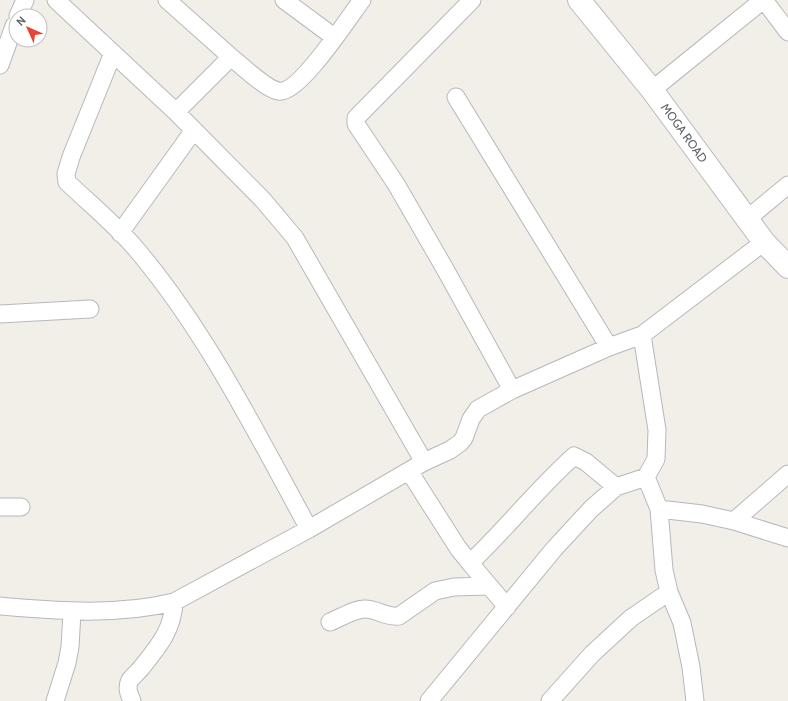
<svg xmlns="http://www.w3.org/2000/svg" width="788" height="701" viewBox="0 0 788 701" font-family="Cabin,sans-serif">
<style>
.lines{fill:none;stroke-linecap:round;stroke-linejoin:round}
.street-casing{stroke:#b5b8bc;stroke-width:19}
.secondary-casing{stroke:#b6babf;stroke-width:24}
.street{stroke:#fff;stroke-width:17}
.secondary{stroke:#fff;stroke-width:22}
.labels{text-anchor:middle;stroke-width:4;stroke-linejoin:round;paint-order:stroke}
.street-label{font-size:12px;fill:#5f6368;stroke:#fff}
</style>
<rect width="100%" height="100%" fill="#f1efe8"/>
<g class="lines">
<defs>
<path id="street" d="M56 0 176 112
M167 0 231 57
M284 0 334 37
M362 0C349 17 299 95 278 91 265 88 242 66 231 57L176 112 263 200 295 238 424 462 450 450 460 443 464 438 471 419 478 409 512 390 609 347 642 335 764 242
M472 0 356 118V124L396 184 445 269 512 390
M764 0 788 32
M18 16 25 0
M113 53 71 157 66 174 67 182C90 204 116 225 137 250 207 333 257 434 309 529
M0 65 14 26
M652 90 763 0
M456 97 609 347
M747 219 788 185
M120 233 194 130
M0 314 90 309
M642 335 657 430 656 459 646 477 659 509 702 514 734 521 788 538
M409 471 458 548 470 563C506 529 537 489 574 456L586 462 616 487
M0 507H21
M659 509 664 570 669 592 682 623 691 667 695 701
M734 521 788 474
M470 563 507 607
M0 606C59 611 116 616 174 602L309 529 424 462
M330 622C340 618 354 609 365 609 377 609 387 618 399 616L435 591 454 587 489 586
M55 701 67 663 70 647 72 612
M132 701C129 694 126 688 130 680 133 676 139 671 142 667 159 646 173 629 174 602
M429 701 554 549 591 509 616 487 646 477
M550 701 592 654 631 618 669 592"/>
<path id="secondary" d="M579 0 652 90 764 242 788 267"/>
</defs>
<use href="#street" class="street-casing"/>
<use href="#secondary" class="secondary-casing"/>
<use href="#street" class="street"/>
<use href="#secondary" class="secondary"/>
</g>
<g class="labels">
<g class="street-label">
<text transform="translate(684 133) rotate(54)" y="4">MOGA ROAD</text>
</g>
</g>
<g transform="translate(28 28) rotate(315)"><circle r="19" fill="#ffffff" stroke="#bfc1c3"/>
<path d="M0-3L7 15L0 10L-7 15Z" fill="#ea4335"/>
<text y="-6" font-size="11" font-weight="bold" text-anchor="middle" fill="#5f6368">N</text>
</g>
</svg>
